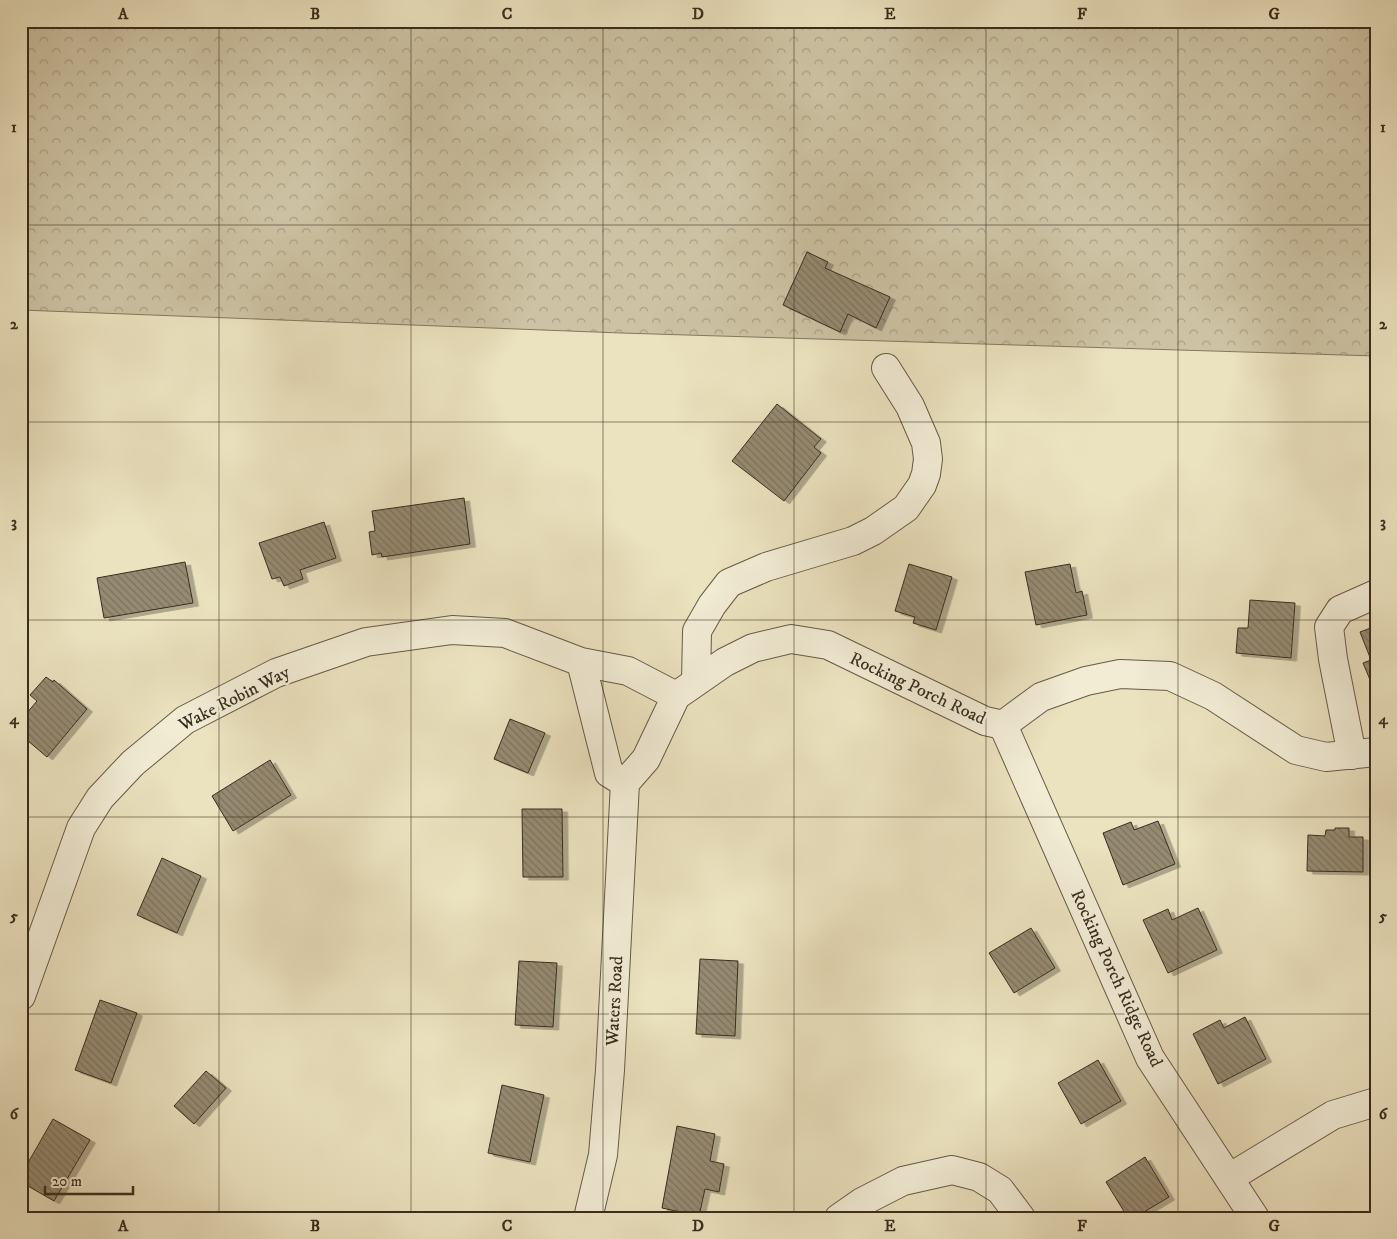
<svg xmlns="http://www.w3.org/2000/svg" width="1397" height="1239" viewBox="0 0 1397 1239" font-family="'IM FELL DW Pica',serif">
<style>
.forest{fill:url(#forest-crowns);stroke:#837861}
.building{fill:url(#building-back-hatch);stroke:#392d1e;filter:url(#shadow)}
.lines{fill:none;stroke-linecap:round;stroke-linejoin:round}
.minor-casing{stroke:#665a46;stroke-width:30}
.minor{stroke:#f2ecd5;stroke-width:28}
.grid{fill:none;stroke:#392d1e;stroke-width:1;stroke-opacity:0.55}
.labels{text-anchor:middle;stroke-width:5;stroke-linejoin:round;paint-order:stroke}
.street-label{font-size:18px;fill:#392d1e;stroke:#f2ecd5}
.neatline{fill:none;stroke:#392d1e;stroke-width:2}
.grid-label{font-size:16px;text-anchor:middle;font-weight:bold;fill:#392d1e}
</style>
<defs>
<pattern id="forest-crowns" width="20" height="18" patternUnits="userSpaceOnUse" patternTransform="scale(1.25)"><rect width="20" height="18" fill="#cdc3a4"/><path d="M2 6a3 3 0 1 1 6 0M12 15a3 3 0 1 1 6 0" fill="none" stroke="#a79f85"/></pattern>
<pattern id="building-back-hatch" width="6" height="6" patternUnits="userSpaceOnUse" patternTransform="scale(1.25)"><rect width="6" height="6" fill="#968b72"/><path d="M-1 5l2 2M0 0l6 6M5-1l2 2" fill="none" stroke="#7b725d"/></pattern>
<filter id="shadow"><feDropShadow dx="5.5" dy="3" stdDeviation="0" flood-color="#0004"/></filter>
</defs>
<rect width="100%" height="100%" fill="#ebe2bf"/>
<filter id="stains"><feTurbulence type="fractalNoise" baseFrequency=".004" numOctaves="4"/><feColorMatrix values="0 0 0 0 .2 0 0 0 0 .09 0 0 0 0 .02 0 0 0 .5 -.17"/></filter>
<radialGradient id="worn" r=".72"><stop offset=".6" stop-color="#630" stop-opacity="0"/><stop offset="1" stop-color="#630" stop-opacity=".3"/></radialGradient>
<path class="forest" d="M21 21H1376V356L621 333 21 310Z"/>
<path class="building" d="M807 252 828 262 825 268 890 297 876 328 848 314 840 332 783 305Z
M777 404 821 439 814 447 821 453 784 501 732 461Z
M464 498 470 544 382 557 381 553 372 555 369 532 375 531 372 511Z
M324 522 336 558 300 570 303 579 284 586 280 577 272 579 259 543Z
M185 562 193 603 104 618 97 578Z
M909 564 952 577 936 630 913 623 915 617 895 611Z
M1070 564 1076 593 1082 591 1087 615 1036 625 1025 572Z
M1250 600 1295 603 1291 658 1236 653 1238 628H1248Z
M1376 626V685L1373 687 1363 663 1371 660 1360 632Z
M46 677 53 682 54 680 87 709 47 757 21 735V720L37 701 30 695Z
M510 719 545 733 528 773 494 759Z
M270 760 291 795 233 831 212 796Z
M522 809H562L563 877H523Z
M1158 821 1175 864 1123 885 1103 833 1131 822 1134 830Z
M1335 828H1349V837H1363V872L1307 871 1308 835 1325 836 1326 830H1335Z
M162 858 201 876 177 933 137 915Z
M1198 908 1217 950 1168 973 1143 920 1168 909 1172 920Z
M1031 928 1055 968 1014 993 989 953Z
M700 959 738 961 735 1036 696 1034Z
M519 961 557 963 553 1027 515 1025Z
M100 1000 137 1013 111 1083 75 1070Z
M1245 1017 1266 1059 1218 1084 1193 1034 1220 1020 1224 1028Z
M1098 1060 1121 1101 1081 1124 1058 1083Z
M206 1071 226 1088 194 1124 174 1106Z
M502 1085 544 1095 530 1162 488 1153Z
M53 1119 90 1140 54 1201 21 1182V1175Z
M677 1126 715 1134 710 1161 724 1164 719 1192 705 1189 699 1216 662 1208Z
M1145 1157 1169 1197 1134 1218H1128L1106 1182Z
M921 1213 922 1218 930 1215 931 1218H905Z"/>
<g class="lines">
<defs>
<path id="minor" d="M581 662 609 773 625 783 646 759 676 696
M696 682 697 631 712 605 729 583 766 567 853 541 873 531 906 508 922 485 926 474 928 459 926 443 910 406 886 368
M676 696 725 662 753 648 791 639 828 645 985 721 1003 725 1041 697 1086 681 1120 674 1170 676 1213 696 1296 750 1326 757 1376 752
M1003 725 1150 1058 1255 1218
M1352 755 1333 659 1329 627 1340 610 1376 594
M21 996 81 828 100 798 133 763 185 720 276 673 366 642 452 630 505 633 581 662 628 671 676 696
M1229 1178 1333 1115 1376 1102
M588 1218 603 1155 610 1070 625 783
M839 1218 862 1202 903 1181 952 1170 979 1177 1000 1190 1021 1218"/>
</defs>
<use href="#minor" class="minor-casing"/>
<use href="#minor" class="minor"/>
</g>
<path class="grid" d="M219 21V1218M411 21V1218M603 21V1218M794 21V1218M986 21V1218M1178 21V1218M21 225H1376M21 422H1376M21 620H1376M21 817H1376M21 1014H1376"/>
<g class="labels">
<g class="street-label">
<text transform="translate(918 688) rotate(25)" y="6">Rocking Porch Road</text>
<text transform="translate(234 698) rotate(-27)" y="6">Wake Robin Way</text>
<text transform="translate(1117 978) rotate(65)" y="6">Rocking Porch Ridge Road</text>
<text transform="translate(614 1001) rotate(-87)" y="6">Waters Road</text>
</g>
</g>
<rect width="1397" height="1239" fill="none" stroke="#ebe2bf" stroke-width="55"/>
<path d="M45 1186v8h88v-8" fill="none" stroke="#392d1e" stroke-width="2.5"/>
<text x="52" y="1186" font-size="15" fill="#392d1e" stroke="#f2ecd5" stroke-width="4" paint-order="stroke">20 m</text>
<rect x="28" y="28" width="1342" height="1184" class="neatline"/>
<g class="grid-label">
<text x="123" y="19">A</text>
<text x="315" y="19">B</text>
<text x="507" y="19">C</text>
<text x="698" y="19">D</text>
<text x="890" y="19">E</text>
<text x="1082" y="19">F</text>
<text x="1274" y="19">G</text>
<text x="14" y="132">1</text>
<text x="1383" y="132">1</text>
<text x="14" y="329">2</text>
<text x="1383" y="329">2</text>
<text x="14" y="527">3</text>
<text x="1383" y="527">3</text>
<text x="14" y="724">4</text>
<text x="1383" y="724">4</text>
<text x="14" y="921">5</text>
<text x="1383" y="921">5</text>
<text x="14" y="1119">6</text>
<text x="1383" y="1119">6</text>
<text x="123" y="1231">A</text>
<text x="315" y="1231">B</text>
<text x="507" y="1231">C</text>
<text x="698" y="1231">D</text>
<text x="890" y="1231">E</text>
<text x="1082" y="1231">F</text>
<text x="1274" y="1231">G</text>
</g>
<rect width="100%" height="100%" filter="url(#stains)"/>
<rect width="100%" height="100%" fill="url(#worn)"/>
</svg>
